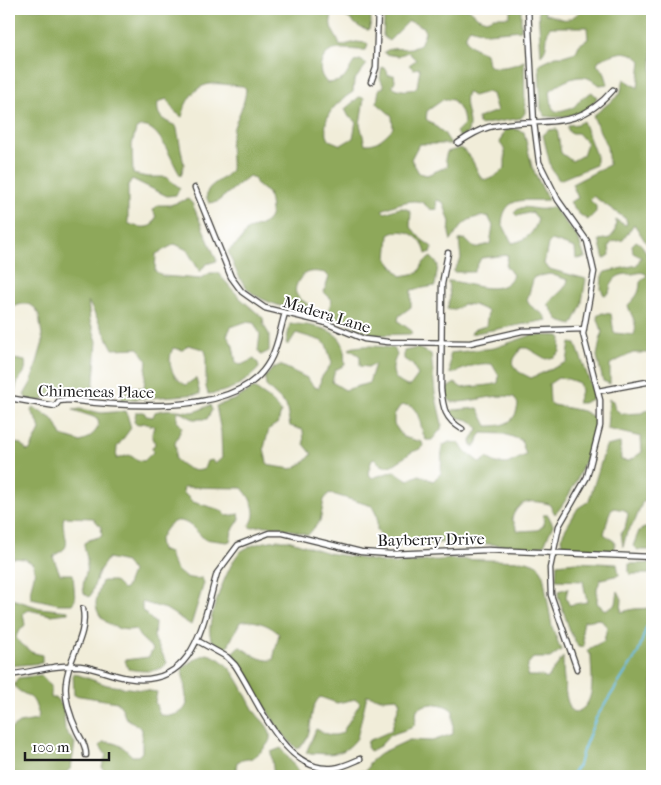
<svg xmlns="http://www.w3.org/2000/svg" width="661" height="785" viewBox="0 0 661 785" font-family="'IM FELL French Canon',serif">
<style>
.forest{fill:#8ea85a;stroke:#55623b}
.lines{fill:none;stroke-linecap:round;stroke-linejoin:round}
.stream{stroke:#69bee6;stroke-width:2}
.street-casing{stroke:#3c3b38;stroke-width:7}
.street{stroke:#fff;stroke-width:4.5}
.labels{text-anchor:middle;stroke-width:4;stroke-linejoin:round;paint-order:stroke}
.street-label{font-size:16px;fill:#1c1c1c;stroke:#fff}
</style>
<rect width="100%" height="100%" fill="#fff"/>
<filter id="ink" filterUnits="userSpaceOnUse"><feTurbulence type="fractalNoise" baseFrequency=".02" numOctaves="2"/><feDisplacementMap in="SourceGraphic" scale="10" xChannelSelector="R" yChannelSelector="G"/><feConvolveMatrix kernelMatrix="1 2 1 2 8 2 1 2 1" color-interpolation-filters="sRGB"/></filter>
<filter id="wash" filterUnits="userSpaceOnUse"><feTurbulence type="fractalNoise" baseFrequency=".0096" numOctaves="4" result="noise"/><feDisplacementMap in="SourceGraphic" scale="20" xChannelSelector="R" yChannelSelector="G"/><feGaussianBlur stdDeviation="1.12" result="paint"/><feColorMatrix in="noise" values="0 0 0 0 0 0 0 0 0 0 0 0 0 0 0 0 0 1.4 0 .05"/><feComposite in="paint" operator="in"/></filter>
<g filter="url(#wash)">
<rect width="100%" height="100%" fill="#f1edd9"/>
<path class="forest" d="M9 9H370L371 22 369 30C354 29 354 15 333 14 326 28 337 34 340 46L356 42 367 43 368 45 366 50C349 51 327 42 321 64 319 72 322 77 327 83 348 81 344 77 354 62L360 60 367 64 354 81 353 92C336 103 318 118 329 140L341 145 353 138 356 121 349 117 345 109 359 97 364 98 360 124 365 144C378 145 385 136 393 128L392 116 377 103 379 89 384 87 380 78 382 67 387 70 388 75H394L395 81 392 86C399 91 410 92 417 87L420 68 413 69 409 65 416 60 408 52 398 56 385 54 384 52C394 45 407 52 420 45L425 33 424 27 409 21 389 41 383 36 385 9H469L478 17 486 20 494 17H509L511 9H521V30L487 33 470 28C458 42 475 49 486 53L488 65C496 70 515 66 524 61L525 113 521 118 479 125 478 118 497 111 492 94 487 92 473 96 467 92C461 107 474 120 467 134L459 137 456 132 464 124 463 115 453 100 444 99 427 111 426 119 444 133 451 144H419L411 159 419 173 427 175 448 166 445 159 447 152 461 148 470 156 481 178C489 183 500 173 505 167V150L500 143 504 131 512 128 524 132 532 167 548 200C528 202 505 193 502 223L512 243C526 241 535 232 538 219L532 212 517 216 514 213C523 202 533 211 545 209 547 209 550 207 553 207L578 238 585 258 576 259 575 248 552 240 548 244 544 264 549 269 586 279 581 307 572 325 559 321 548 304C554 296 566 290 568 280L550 274 534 277 527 300C530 310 543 310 547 320L470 334 475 329 486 326 488 311 474 305 463 304 457 309H447L450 297 448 281C466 281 503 300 513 275L506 266 508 255 481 258 474 272H453L461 259 459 240 465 239 474 248 490 244 493 226 488 216C466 217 462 224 451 241L449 233 450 222 443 202 436 200 437 209C428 211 429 207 423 203 412 197 392 206 382 210L385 213C395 210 402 204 411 212L410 226 421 239 432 247 431 252 426 254C423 237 404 225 389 235L387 259 401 276 418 273 424 262 431 257 438 265 435 286 411 290V307L399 316 398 321 412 331 411 334 375 335 327 314 332 300 324 292 329 277 325 273C320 272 314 271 309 272 304 273 302 276 299 280 291 293 297 297 309 305L307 310C292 311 263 302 251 292 240 283 233 264 228 251L240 241 248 229C272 223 274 217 268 193L258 186 254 178 249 176 217 202 209 203C199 185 224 182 231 170 232 159 229 150 231 138 234 121 245 107 246 89L243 86C218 85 200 75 185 106 183 110 184 113 182 117L174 111 167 99 158 102C156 117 163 120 176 126L177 129 184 165 181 176C172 165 158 115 136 129L132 145 133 174 147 177H166L180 188 176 195 167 196 132 179 128 186V223C135 227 145 229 152 225L156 217 153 210 158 205H170L188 199 192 203 217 261 206 264 200 272 187 250 175 244 156 254 155 271 163 276 200 279 210 273H218L240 298 263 318 264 326 269 334V351L261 355 258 351 260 334 254 323 245 322 231 327 227 335 233 346 236 363 241 365 254 359 258 363 259 368C246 383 227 393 208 394L206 387V353L204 349 188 345 183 350 173 348C166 363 172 378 186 385L196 378 200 394 121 400 124 392 130 391V386L144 388 147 360 139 348 113 349 88 301 90 321 97 341 93 394C80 401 64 389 51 394 47 395 45 399 40 401L27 399 24 395 31 383 43 342 39 315 35 308C27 301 16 304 9 311Z
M538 9H544L545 14C564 18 566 26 582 9H652V252L634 224 623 240 612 242 609 246 610 255 604 259 599 240 610 238 615 232 616 220 625 225 627 224 626 219 593 196 590 200 596 206V212L588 220 579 214 570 202 578 198 572 184 609 165 607 147 593 116 620 94 624 79 638 88 641 61C627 46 615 54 599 60L597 65 604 71 608 84 600 85C595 83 594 81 590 79 578 72 558 84 550 91L552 107 556 112 574 107 582 98 592 92 597 97C591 113 561 120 545 116L541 109 539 64 556 56H563L576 52 579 45 588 39 587 27H550C544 35 550 47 541 55Z
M583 121 596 156V165L559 180 551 168 543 135 549 130 557 129 561 153 572 161 583 155 587 143 578 133H570L567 128 569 125 578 124Z
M636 241C658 250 652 322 652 344L648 353H633L610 364V384L603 381 597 356 602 331 597 316 602 313 611 314 614 333 634 335C639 323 630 315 628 305 635 298 640 294 640 282L647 275C641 270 638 274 631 274 617 274 612 278 609 293L604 295 601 289 602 276 605 272 637 265 641 257 633 253 632 245Z
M290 324C305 324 337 327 343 345 345 351 344 359 345 365L335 370 332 382 345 390 369 383 375 364 368 367 360 366V356L349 349C357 344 385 346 395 349L397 355C390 369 391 379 407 386H410L418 375 413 365 404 359V351L417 348 431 354 435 393 442 424 441 429 432 440H426C419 430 422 400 400 406L394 415V424L403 437 422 442 423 446C419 450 417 450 412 452 401 458 386 477 375 458L372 459 368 473 372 478 394 471 408 480 419 475 433 481 441 473 442 446 449 442 459 443 464 450 480 463 487 458 496 463 507 464 526 455 521 440 504 434 482 433 479 437 477 445 472 447 471 441 478 429C473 418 463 419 453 417L451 412 453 410 478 408 487 426C504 426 516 423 518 404L514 397C493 393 473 403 452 402L447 398V388L455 383 462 388C471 386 492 386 498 383L499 376 492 364C475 362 466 369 450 374V353L494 348 532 335 559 336 561 338 560 352 554 357 546 359 527 348H521L514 359 513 365 519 372 531 378 567 362 570 343 576 344 593 391 592 399 583 403H577L581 391 579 383 568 379 558 378 549 384 550 403 553 405 583 411 594 417C598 438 571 499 555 514L549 504C532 500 519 499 512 518L518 531 538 530 544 525 543 515H548L553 525 544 545 532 548 455 541 420 545H386L377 530V516L372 506 329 493 324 500 320 521 308 535C293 530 265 522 251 528L249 526C260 514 251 498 242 488L184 487 183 492 193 502 221 510 227 516 239 514 240 519 232 531 230 541 227 542 204 539C185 517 172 512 159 541L161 550 169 553C174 571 183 581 202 578L204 583 191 625 166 609 142 602V610L155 623 154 638 167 663C160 674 139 671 128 669L125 660 149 657 153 649 140 637 135 629C120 633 97 622 96 604 96 597 100 588 102 581H114L123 590 126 588 132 572 126 562 108 558 99 571 91 595 89 597 84 593C81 582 87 575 87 564 88 557 84 551 84 543L89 540 102 536 101 527 93 518 64 517C60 528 70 540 65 548 62 552 56 553 53 557L60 574H73L75 600 72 604H58L31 598C28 586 38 576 33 564L25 559 12 558 9 563V450L15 443 21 444 27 451 30 450 40 430 38 422 31 411 33 407 54 420 62 436 81 442C90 437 103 429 97 418L73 410 80 409 102 413 126 411 131 428 117 447 116 459 129 455 138 460 144 461 153 452 152 448 155 444 152 434 154 426 143 423 137 425 134 422 136 412H144L146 416 153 417 155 412C168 408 179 410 191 412 197 412 205 407 210 405L212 410 207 419H193L179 411 177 413V421L182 427 175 443 176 450 175 459C183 466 193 474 204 469L207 461 212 460 215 464 222 458 221 432 216 406 236 399 254 388 270 399 281 412 278 423 269 429 264 448 267 463 272 466 292 469 306 461 312 454 304 444 303 430 290 426 286 405 266 386 265 378 272 369 280 365 307 378 314 387 319 388 321 378 332 363 326 344 322 341 296 333 289 344H286Z
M14 359 25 361C27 373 23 373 18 381 16 385 16 391 14 395H9L11 360Z
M609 399 613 401 615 409 622 414 642 413 652 408V503L644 501 642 503 635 521 627 532 623 547 621 532 625 528 628 514 625 510 613 508 609 514 604 534 615 542 614 551 571 547 563 548 561 538 565 530 578 508 589 501 606 446 620 443 621 460 629 461 642 452 641 437 607 429Z
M644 528H652V550H638L633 546 639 531Z
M277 540H288L328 553 394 564 450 559 527 561 538 565 543 574 552 627 561 650 550 658H533L528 664 527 676H541L547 679 563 657C563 669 564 706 574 713 598 706 591 676 591 655L587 652 590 648 604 641 607 627 600 619 584 621 582 631 584 646 578 647 570 631 558 595 559 591 568 588 566 597 569 605 587 602 583 581 556 580 557 564 576 562 617 564 619 575 601 579 597 588V603L605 610 616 604 618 591 622 599 621 612 634 609 652 608V776H338L352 771H365L368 768 369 763 381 753 409 740 432 741 453 734V711C444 702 428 702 417 709L415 724 411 728 390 735 380 746 370 751 367 747 368 741 391 731 400 702 398 698 383 699 367 695 357 738C342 759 328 753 306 753L316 729C325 733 332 738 342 733L360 703 356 699 337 703 320 697C305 712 317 737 297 749L280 731 232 653 239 646C248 652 261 662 273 660L279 634C271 625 252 618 240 622L226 650C221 646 213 643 211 638 204 625 229 562 240 552 251 544 264 542 277 540Z
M652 563V574H630L629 572V564Z
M9 598 40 608 68 611V613L51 615 29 610 23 613 25 625 17 634 16 639 31 652 42 655V663L9 666Z
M207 654C234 660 243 693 255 712 261 721 272 727 270 739 269 745 257 756 252 758 246 760 242 759 237 762L236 768 240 776H107L102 767 106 755 100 746 103 742C117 742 123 746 132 756H138L142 752V729L125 717 122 708 117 702 74 695 73 673 107 685 157 692 155 702 160 715C171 716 182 716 187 704L182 668 197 658Z
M41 675 51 686V698H56L63 707 65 730 75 743 71 768 62 776H9V730L19 723 37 720 39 715C37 711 36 704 33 700 27 692 7 691 18 678Z
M281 748 302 776H274L271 752Z"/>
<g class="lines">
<path class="stream" d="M570 776 579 765 583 750 596 718 638 653 646 628 652 618"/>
</g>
</g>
<g filter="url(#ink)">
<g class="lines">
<defs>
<path id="street" d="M528 9 534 123 539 162 558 200 587 241 594 272 583 334 600 400V426L587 477 559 526 550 568 551 595 577 669
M371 82 376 68 378 9
M458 143C467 137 478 130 489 127 539 115 573 136 613 90
M195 188 231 277 242 292 265 308 323 322 364 339 388 342 470 343 522 331 584 329
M448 253 442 284 441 389C443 408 445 419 462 429
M598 391 652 381
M9 398 55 406 59 401 68 400C120 406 228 416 263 371 277 354 279 333 285 313
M83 609C88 636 68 657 66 683 64 699 70 716 77 731 81 740 86 744 86 755
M198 641 227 657 235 665C258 699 284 774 334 768 343 767 351 763 360 759
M9 675C33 672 55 664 80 666 97 668 112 676 128 678 197 689 203 620 217 573L238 545 269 533H283L361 552 390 554 488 550 652 557"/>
</defs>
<use href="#street" class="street-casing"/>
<use href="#street" class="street"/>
</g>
</g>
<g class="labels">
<g class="street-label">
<text transform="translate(327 314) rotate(17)" y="6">Madera Lane</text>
<text transform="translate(96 391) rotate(1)" y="6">Chimeneas Place</text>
<text transform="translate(431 539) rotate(-1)" y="6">Bayberry Drive</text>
</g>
</g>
<rect width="661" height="785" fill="none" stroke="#fff" stroke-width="30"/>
<path d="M25 752v8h84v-8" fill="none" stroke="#1c1c1c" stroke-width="2.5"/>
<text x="32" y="752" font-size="15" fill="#1c1c1c" stroke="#ffffff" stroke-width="4" paint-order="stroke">100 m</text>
</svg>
